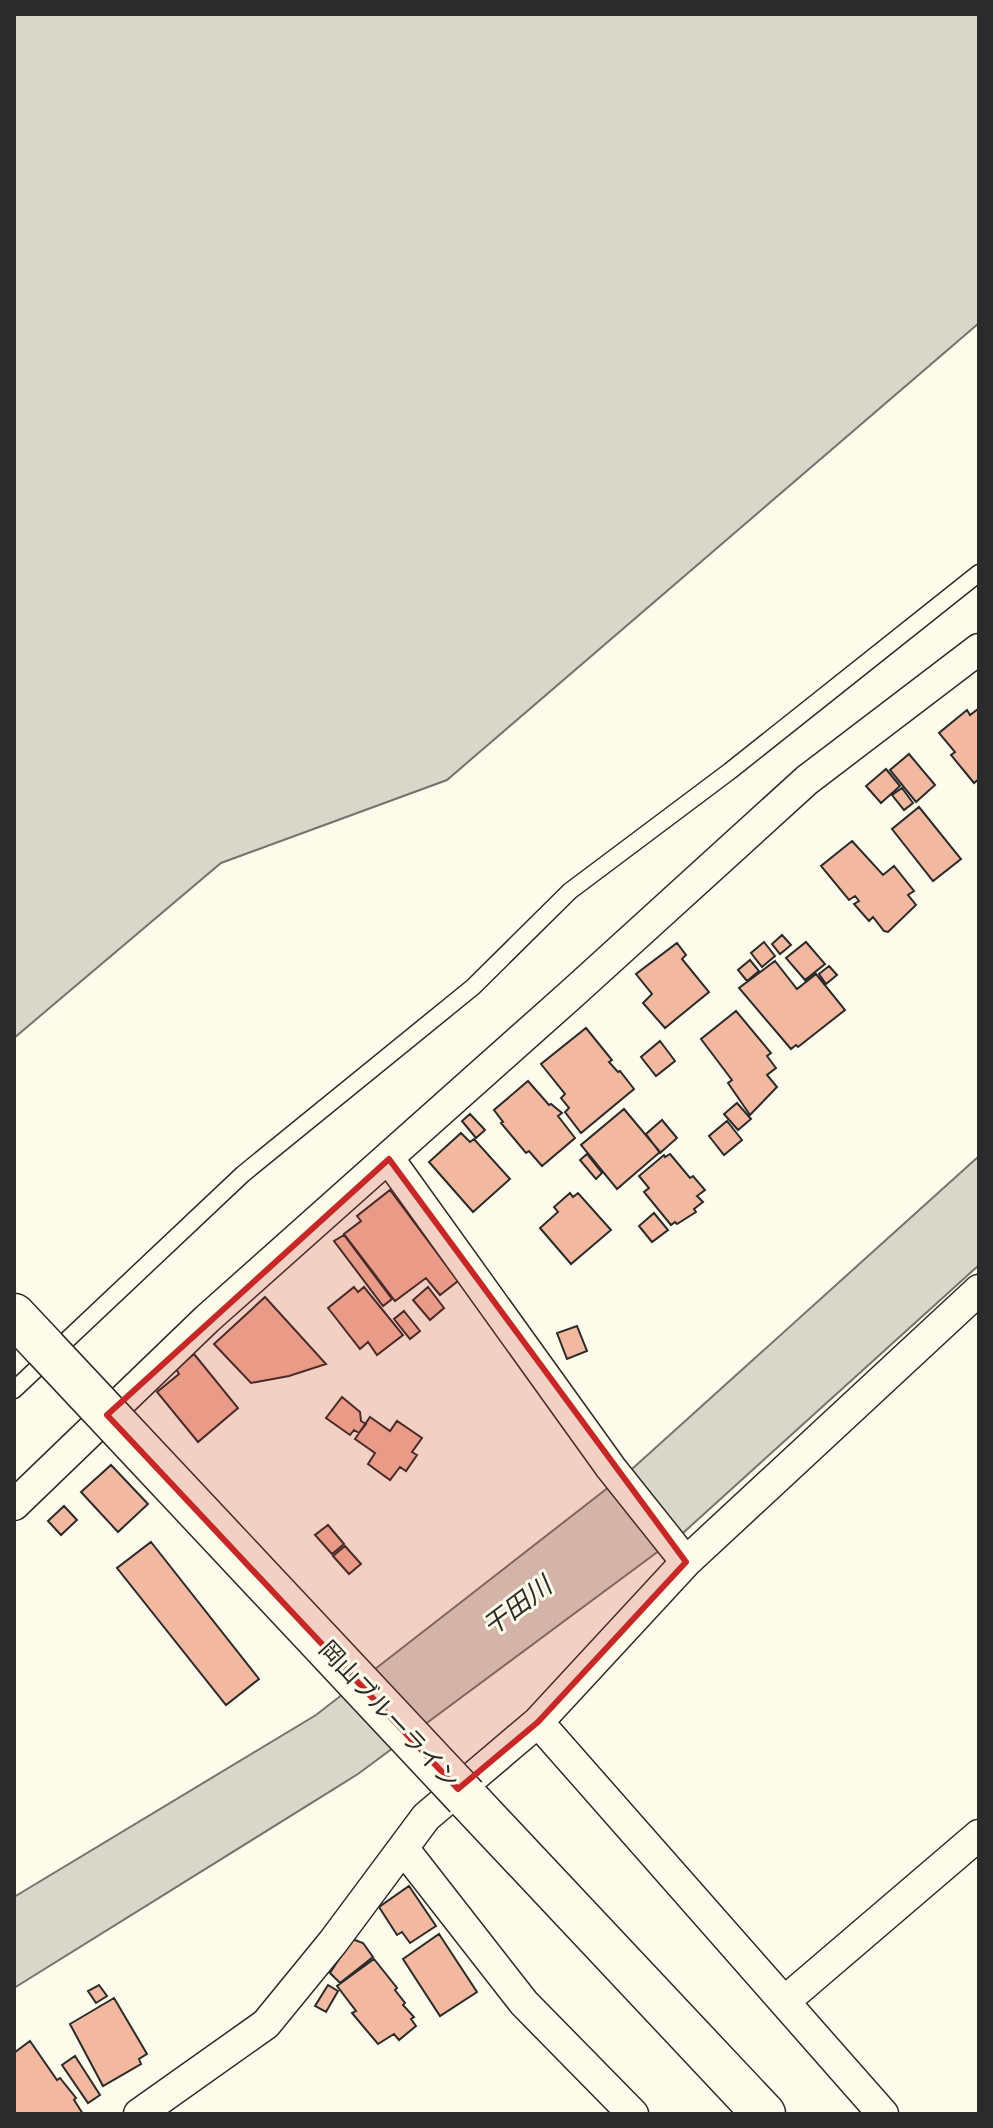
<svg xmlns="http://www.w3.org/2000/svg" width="993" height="2128" viewBox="0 0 993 2128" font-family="'Times New Roman','Noto Sans JP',serif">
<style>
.water{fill:#d8d7c9;stroke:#74746e;stroke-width:2}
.building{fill:#f2b8a0;stroke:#2b2b2b;stroke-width:2}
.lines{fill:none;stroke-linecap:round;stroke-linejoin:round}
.service-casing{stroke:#2b2b2b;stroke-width:19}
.minor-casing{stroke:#2b2b2b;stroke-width:33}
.secondary-casing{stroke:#2b2b2b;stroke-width:45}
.service{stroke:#fdfbea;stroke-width:16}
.minor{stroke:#fdfbea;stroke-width:30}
.secondary{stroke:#fdfbea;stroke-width:42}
.secondary-bridge-casing{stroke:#2b2b2b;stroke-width:45;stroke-linecap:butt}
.secondary-bridge{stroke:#fdfbea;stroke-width:42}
.marked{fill:#c62828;fill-opacity:0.2;stroke:#c62828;stroke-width:6;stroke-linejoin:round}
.labels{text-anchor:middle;stroke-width:6;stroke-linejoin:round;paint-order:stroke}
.street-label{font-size:24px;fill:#2b2b2b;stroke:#fdfbea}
.water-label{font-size:26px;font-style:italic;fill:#2b2b2b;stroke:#fdfbea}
</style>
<rect width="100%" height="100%" fill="#fdfbea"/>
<path class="water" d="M14 14H979V323L447 780 221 863 14 1038Z
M979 1156V1265L683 1533 358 1774 14 1988V1897L316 1715 632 1469Z"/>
<path class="building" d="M978 709 979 779 974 783 951 755 955 752 939 733 967 710 970 715Z
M909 754 935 785 916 802 890 770Z
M886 769 900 786 881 803 866 786Z
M902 788 913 803 904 810 892 795Z
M919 807 961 859 933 881 892 829Z
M852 841 883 875 894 866 914 891 908 895 916 905 888 932 884 931 873 917 869 921 854 904 859 901 855 896 849 900 821 866Z
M782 935 791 945 780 954 772 944Z
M764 942 775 956 762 967 751 953Z
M806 942 825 964 805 980 786 958Z
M677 943 686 955 682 959 709 992 665 1028 643 1003 652 994 636 974Z
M750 960 759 971 747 981 738 970Z
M775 961 797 989 816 974 845 1010 798 1047 796 1045 791 1049 739 988Z
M829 966 837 975 826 984 819 974Z
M736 1011 771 1053 767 1056 776 1068 767 1075 777 1087 750 1115 728 1083 732 1080 701 1039Z
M586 1028 612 1060 609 1062 618 1072 620 1071 634 1089 581 1133 565 1112 569 1108 561 1098 565 1094 541 1064Z
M660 1041 675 1061 656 1076 641 1057Z
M528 1081 549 1105 551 1104 562 1113 558 1116 575 1138 542 1166 529 1151 526 1153 501 1123 503 1122 494 1110Z
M737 1103 751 1119 738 1130 724 1114Z
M624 1109 660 1152 617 1189 581 1145Z
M470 1114 485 1130 476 1138 462 1121Z
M662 1120 677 1138 660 1153 646 1134Z
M727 1121 742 1140 724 1155 709 1136Z
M461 1133 470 1142 474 1139 510 1179 473 1212 429 1162Z
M587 1154 602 1173 596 1179 580 1160Z
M670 1154 690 1178 693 1176 705 1190 697 1196 703 1202 694 1209 696 1212 677 1224 675 1222 671 1225 644 1192 649 1188 639 1176 664 1155 665 1157Z
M390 1190 458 1281 440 1295 426 1278 395 1301 344 1234 361 1221 357 1216Z
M570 1193 573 1197 578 1193 611 1230 571 1264 540 1228 558 1212 554 1207Z
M654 1213 668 1230 652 1242 639 1226Z
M344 1235 392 1299 383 1306 334 1241Z
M354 1287 358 1292 364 1287 403 1335 377 1355 368 1342 360 1349 328 1308Z
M428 1287 444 1308 430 1320 413 1300Z
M265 1297 326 1364 289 1376 251 1383 214 1344Z
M404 1311 420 1331 410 1339 394 1319Z
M577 1326 587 1351 567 1359 557 1333Z
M194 1354 238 1408 198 1442 157 1392 179 1374 176 1369Z
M342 1397 360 1412 361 1421 366 1424 359 1433 354 1430 350 1435 326 1418Z
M370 1417 390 1431 397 1421 422 1438 412 1452 417 1455 406 1471 400 1467 390 1480 368 1464 375 1453 355 1439Z
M111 1465 148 1504 118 1532 81 1492Z
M64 1506 77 1520 61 1535 48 1521Z
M328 1525 344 1544 332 1554 315 1535Z
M151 1542 259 1679 226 1705 117 1568Z
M345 1546 361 1564 349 1574 333 1556Z
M409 1886 436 1926 410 1943 402 1932 397 1935 379 1907Z
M439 1934 477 1992 440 2016 403 1959Z
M352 1939 363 1943 373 1957 340 1983 330 1973Z
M374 1959 397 1988 395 1990 405 2003 403 2005 414 2017 411 2019 416 2026 399 2040 394 2034 378 2044 352 2013 356 2011 337 1986Z
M99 1985 107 1996 96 2003 88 1991Z
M328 1985 338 1991 326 2012 315 2006Z
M114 1998 147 2054 139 2059 141 2064 103 2086 70 2024Z
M30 2041 57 2080 60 2078 76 2098 74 2100 83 2114H14V2053Z
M75 2056 100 2095 88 2103 62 2065Z"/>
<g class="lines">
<defs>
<path id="service" d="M14 1390 243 1174 473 987 570 891 730 771 979 573"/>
<path id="minor" d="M389 1159 611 1468 686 1562
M14 1505 207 1319 575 991 807 780 979 649
M538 1722 883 2114
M403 1848 524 2003 633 2114
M785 2001 979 1835
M139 2114 266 2024 333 1942 426 1817 538 1722 686 1562 979 1290"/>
<path id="secondary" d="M14 1315 45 1348
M466 1797 764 2114"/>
</defs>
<use href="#service" class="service-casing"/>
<use href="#minor" class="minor-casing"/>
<use href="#secondary" class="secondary-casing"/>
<use href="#service" class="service"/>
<use href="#minor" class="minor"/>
<use href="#secondary" class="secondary"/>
<defs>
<path id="secondary-bridge" d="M45 1348 466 1797"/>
</defs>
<use href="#secondary-bridge" class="secondary-bridge-casing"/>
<use href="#secondary-bridge" class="secondary-bridge"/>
</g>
<path class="marked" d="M389 1159 686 1562 538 1722 458 1789 107 1415Z"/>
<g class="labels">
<g class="street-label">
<text transform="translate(389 1715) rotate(47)" y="8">岡山ブルーライン</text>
</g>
<g class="water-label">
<text transform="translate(517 1606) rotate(-37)" y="9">干田川</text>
</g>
</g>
<rect width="993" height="2128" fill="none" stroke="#2b2b2b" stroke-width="32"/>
</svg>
